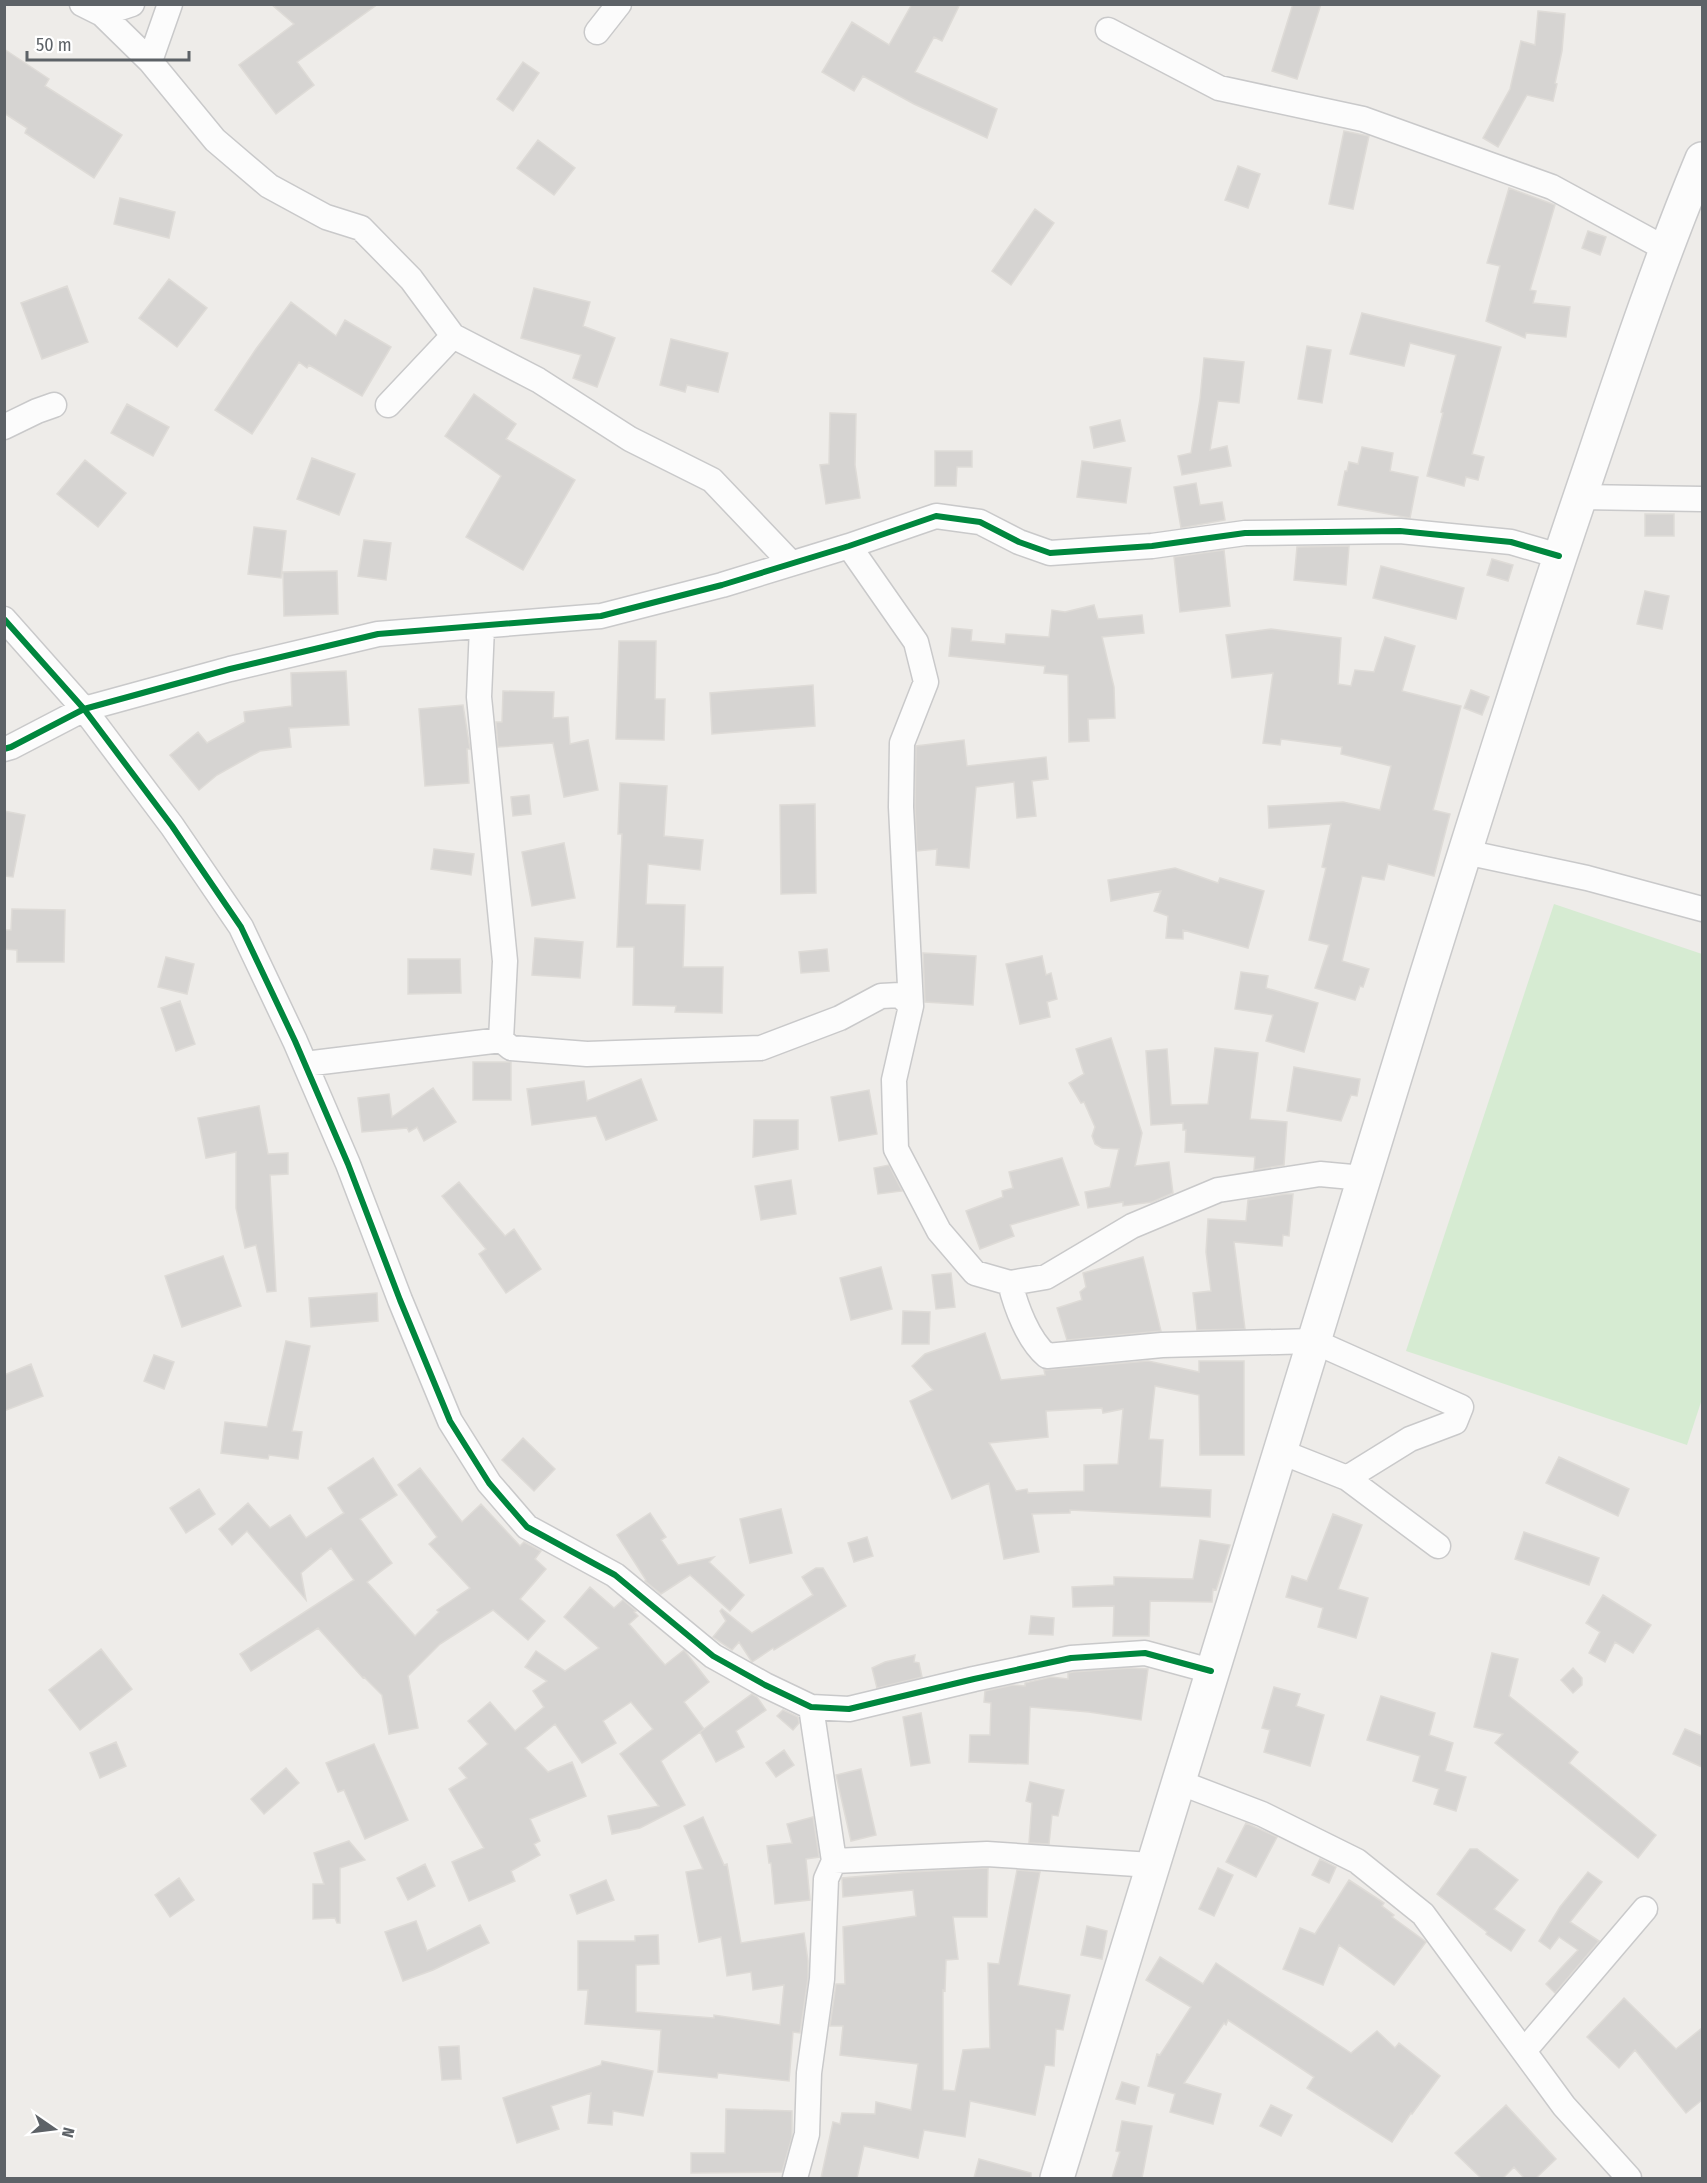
<svg xmlns="http://www.w3.org/2000/svg" width="1707" height="2183" viewBox="0 0 1707 2183" font-family="'Fira Sans Condensed',sans-serif">
<style>
.green{fill:#d6ebd2}
.building{fill:#d6d4d2;stroke:#dedbd7;stroke-width:1.5;fill-rule:evenodd}
.lines{fill:none;stroke-linecap:round;stroke-linejoin:round}
.street-casing{stroke:#c9c9ca;stroke-width:27}
.secondary-casing{stroke:#cacacb;stroke-width:36}
.street{stroke:#fcfcfc;stroke-width:24}
.secondary{stroke:#fcfcfc;stroke-width:33}
.cycleway-casing{stroke:#fff;stroke-width:10}
.cycleway{stroke:#00873e;stroke-width:6}
</style>
<rect width="100%" height="100%" fill="#eeece9"/>
<path class="green" d="M1554 904 1702 954V1399L1687 1445 1406 1351Z"/>
<path class="building" d="M271 4H378L297 62 314 85 276 114 239 65 294 24Z
M912 4H960L942 41 934 37 915 72 997 109 987 138 914 104 863 76 854 91 822 72 852 22 889 45Z
M1293 4H1321L1297 79 1272 71Z
M1538 11 1565 14 1562 51 1555 83 1557 84 1553 101 1527 95 1498 147 1483 138 1510 89 1521 41 1535 45Z
M4 49 49 79 45 86 122 135 94 178 25 133 27 128 4 113Z
M523 62 539 73 513 111 497 99Z
M1344 131 1369 136 1353 209 1329 204Z
M538 140 575 168 554 195 517 168Z
M1238 166 1260 174 1248 208 1225 200Z
M1509 188 1555 205 1530 290 1536 291 1533 303 1570 307 1566 337 1526 333 1525 338 1486 321 1500 266 1487 263Z
M120 198 175 212 169 238 114 224Z
M1035 209 1054 223 1011 285 992 271Z
M1588 231 1606 237 1600 255 1582 248Z
M169 279 207 308 177 347 139 318Z
M67 286 88 342 42 359 21 303Z
M534 288 590 302 583 326 615 338 597 387 573 378 581 355 521 338Z
M291 302 336 336 345 320 391 347 362 396 309 365 307 368 299 362 252 434 215 410 256 349Z
M1362 313 1501 347 1472 454 1484 457 1478 480 1466 477 1464 486 1427 476 1443 413 1441 412 1456 355 1410 343 1404 366 1350 354Z
M671 339 728 353 718 392 687 385 685 392 660 385Z
M1307 346 1331 350 1322 403 1298 399Z
M1204 358 1244 362 1239 403 1218 401 1210 450 1227 446 1231 466 1182 475 1178 456 1191 453 1200 399Z
M474 394 516 424 506 439 575 480 523 570 466 537 501 476 445 436Z
M127 404 169 427 153 456 111 433Z
M830 413 856 414 855 465 860 498 826 504 820 465 829 464Z
M1120 420 1125 441 1094 448 1090 427Z
M1362 447 1393 453 1390 471 1418 477 1410 518 1338 505 1345 471H1347L1349 462 1358 464Z
M935 451H972V467H957L956 486H935Z
M312 458 355 474 339 515 297 499Z
M85 460 126 493 98 527 57 494Z
M1082 461 1131 468 1126 503 1077 497Z
M1196 483 1200 505 1222 502 1225 520 1181 528 1174 487Z
M1645 514H1674V536H1645Z
M254 527 286 531 281 578 248 574Z
M364 540 391 543 386 580 358 576Z
M1349 546 1346 585 1294 580 1297 547Z
M1224 550 1230 606 1180 612 1174 557Z
M1492 559 1513 565 1508 581 1487 575Z
M1381 566 1464 588 1456 619 1373 598Z
M337 571 338 614 284 616 283 572Z
M1645 591 1669 596 1662 629 1637 624Z
M1094 605 1098 619 1142 615 1144 633 1102 637 1114 687 1115 718 1088 719 1089 741 1069 742 1068 675 1044 673 1045 666 949 656 952 628 972 630 971 641 1005 644 1006 634 1049 637 1052 610 1065 612Z
M1271 629 1341 638 1338 684 1351 686 1355 670 1374 672 1385 637 1415 646 1402 691 1461 706 1433 810 1450 814 1434 876 1388 864 1384 880 1362 876 1342 961 1369 969 1363 987 1360 986 1355 1000 1315 988 1329 945 1309 940 1326 868 1322 867 1331 824 1269 828 1268 806 1343 802 1380 810 1391 766 1341 754 1342 747 1281 739 1280 745 1263 743 1273 673 1232 678 1226 635Z
M619 641H656L655 699H665L664 740 616 739Z
M346 671 349 725 289 728 291 747 260 751 217 775 199 790 170 755 198 732 207 743 245 722 244 712 292 706 291 673Z
M813 685 815 726 712 734 710 693Z
M1471 690 1489 697 1482 715 1464 708Z
M503 691 554 692 553 718 568 717 570 744 588 740 598 790 564 797 553 743 498 747 496 722H502Z
M463 705 470 749H467L469 783 425 786 419 709Z
M964 740 967 766 1046 757 1048 779 1032 781 1036 816 1017 818 1014 782 976 787 969 868 936 865 937 849 917 851 915 807 916 746Z
M620 783 667 786 664 836 703 840 700 870 648 864 646 904 685 905 683 967H723L722 1013 675 1012 676 1006 633 1005 634 947H617L622 834H618Z
M529 795 531 814 513 816 511 797Z
M815 804 816 893 781 894 780 805Z
M4 811 25 815 13 877 4 876Z
M564 843 575 898 532 906 522 852Z
M434 849 474 854 471 875 431 869Z
M1175 868 1218 883 1220 878 1264 891 1248 948 1183 930V939L1166 938 1168 916 1154 911 1161 891 1111 901 1108 880Z
M12 909 65 910 64 962H17V950L4 949V930H11Z
M535 938 583 942 580 978 532 975Z
M827 949 829 971 801 973 799 952Z
M923 953 976 956 973 1005 925 1002Z
M1042 956 1046 975 1051 973 1057 999 1047 1002 1050 1017 1020 1024 1006 964Z
M166 957 194 964 187 994 158 987Z
M408 959H460L461 993 408 994Z
M1241 972 1268 976 1266 988 1318 1003 1304 1052 1266 1041 1273 1015 1235 1009Z
M180 1001 195 1044 176 1051 161 1008Z
M1111 1038 1142 1133 1135 1166 1169 1162 1173 1193 1152 1202 1123 1206V1202L1088 1208 1085 1192 1110 1187 1119 1149 1102 1148 1095 1144 1092 1136 1095 1127 1084 1102 1081 1103 1069 1083 1084 1074 1076 1049Z
M1215 1048 1258 1053 1250 1119 1287 1122 1284 1165 1254 1170 1255 1157 1185 1152 1186 1130H1183V1123L1151 1125 1146 1051 1167 1049 1171 1105 1208 1104Z
M473 1062H511V1100H473Z
M1294 1067 1360 1079 1357 1096 1351 1095 1341 1121 1287 1111Z
M641 1079 657 1120 606 1140 596 1116 532 1125 527 1089 584 1081 587 1101Z
M433 1088 456 1122 424 1141 417 1127 409 1132 407 1128 362 1132 358 1098 389 1094 392 1117Z
M869 1090 877 1134 839 1141 831 1097Z
M259 1106 268 1154 288 1153V1174L270 1175 276 1291 267 1292 256 1245 245 1248 236 1208V1152L206 1158 198 1118Z
M754 1120H798V1149L753 1157Z
M1062 1158 1079 1205 1010 1225 1014 1236 980 1249 966 1211 1003 1197 1002 1191 1013 1188 1009 1172Z
M889 1165 902 1191 878 1194 874 1168Z
M791 1180 796 1214 761 1220 755 1186Z
M459 1182 505 1236 514 1229 541 1269 506 1293 479 1254 486 1249 442 1196Z
M1286 1194H1293L1289 1236 1283 1235 1282 1246 1234 1242 1245 1329 1197 1330 1193 1293 1211 1291 1206 1252 1208 1219 1246 1221 1248 1200Z
M223 1256 241 1306 182 1327 165 1276Z
M1143 1257 1161 1331 1067 1340 1057 1308 1082 1300 1080 1292 1086 1287 1083 1273Z
M881 1267 892 1309 851 1320 840 1278Z
M951 1273 955 1307 936 1309 932 1275Z
M377 1293 378 1321 311 1327 309 1298Z
M903 1311 930 1312 929 1344H902Z
M985 1333 1001 1380 1045 1375 1044 1370 1148 1361 1199 1372V1361H1244V1455H1200L1199 1395 1155 1386 1149 1439 1163 1440 1160 1487 1211 1490 1210 1517 1070 1510V1513L1032 1514 1039 1552 1004 1559 989 1483 952 1499 910 1401 933 1390 912 1366 925 1354ZM1102 1408 1103 1413 1123 1409 1118 1464 1084 1465V1491L1028 1493 1027 1489 1016 1491 989 1443 1048 1437 1046 1411Z
M286 1341 310 1346 292 1431 302 1432 298 1459 269 1455 268 1459 221 1453 225 1422 267 1427Z
M154 1355 174 1362 164 1389 144 1381Z
M31 1364 43 1396 4 1411V1375Z
M523 1438 555 1469 534 1491 502 1460Z
M1559 1457 1629 1489 1618 1516 1546 1483Z
M373 1458 397 1495 360 1519 392 1563 367 1582 415 1636 439 1612 437 1610 470 1588 429 1544 437 1537 398 1485 420 1468 462 1522 481 1504 520 1546 524 1542 541 1551 535 1559 546 1569 520 1599 545 1621 528 1640 493 1610 440 1644 408 1676 418 1728 389 1734 382 1695 364 1677 363 1678 318 1628 251 1671 240 1654 354 1580 331 1548 301 1573 306 1600 247 1531 232 1545 219 1529 248 1503 270 1528 290 1515 306 1538 344 1513 328 1488Z
M199 1489 215 1514 186 1533 170 1508Z
M781 1509 792 1553 750 1563 740 1519Z
M650 1513 666 1537 661 1540 678 1565 714 1557 709 1562 744 1595 730 1611 690 1575 661 1594 645 1581 646 1580 617 1535Z
M1333 1514 1362 1525 1338 1589 1368 1598 1356 1638 1318 1627 1323 1608 1286 1597 1292 1576 1307 1581Z
M1524 1532 1599 1558 1589 1585 1515 1559Z
M867 1537 873 1556 854 1562 848 1543Z
M1200 1540 1230 1545 1216 1590 1213 1589 1212 1602 1150 1601 1149 1636H1113L1114 1606 1073 1607 1072 1587 1114 1585V1577L1193 1579Z
M816 1568H823L846 1606 774 1650 773 1648 752 1662 739 1642 732 1650 713 1637 726 1621 720 1611 722 1609 752 1633 813 1595 802 1577Z
M590 1587 614 1608 623 1600 636 1611 634 1612 638 1616 629 1624 665 1665 684 1650 709 1682 684 1702 704 1729 661 1761 685 1805 640 1828 612 1834 608 1816 659 1806 620 1754 653 1729 631 1702 603 1721 616 1743 582 1763 555 1724 525 1748 548 1772 572 1762 586 1796 530 1819 540 1841 534 1844 540 1855 511 1871 515 1881 469 1901 452 1862 484 1848 449 1789 467 1778 459 1768 488 1744 468 1721 490 1702 515 1731 544 1707 533 1691 547 1681 525 1667 536 1651 565 1671 599 1648 564 1617Z
M1603 1595 1651 1625 1633 1653 1615 1642 1605 1662 1589 1653 1600 1632 1586 1623Z
M1031 1616 1054 1618 1053 1635 1029 1634Z
M101 1649 132 1689 80 1730 49 1690Z
M1492 1653 1518 1659 1509 1696 1578 1752 1569 1763 1656 1835 1638 1858 1495 1743 1503 1734 1474 1727Z
M915 1655 914 1662 919 1663 922 1677 877 1688 872 1668 885 1662Z
M1131 1668 1148 1669 1141 1720 1089 1712 1030 1707 1028 1764 969 1762 970 1735H990L991 1703 984 1702 985 1691 1013 1685 1025 1686V1683L1051 1677 1068 1679V1673L1073 1672Z
M1573 1668 1582 1678V1685L1573 1693 1561 1680Z
M1274 1687 1300 1694 1296 1706 1324 1715 1310 1766 1264 1752 1270 1730 1262 1728Z
M752 1694 757 1697 766 1710 736 1731 744 1747 716 1762 700 1732Z
M1381 1696 1435 1713 1429 1735 1453 1743 1445 1771 1466 1777 1456 1811 1434 1804 1439 1789 1413 1781 1420 1756 1367 1740Z
M783 1710 798 1717 799 1723 793 1730 777 1716Z
M921 1713 930 1763 911 1766 903 1717Z
M1685 1729 1702 1736V1767L1673 1754Z
M116 1742 126 1766 100 1778 90 1753Z
M374 1744 408 1820 365 1839 344 1790 338 1792 326 1763Z
M784 1750 794 1765 776 1777 766 1763Z
M286 1768 299 1783 264 1814 251 1799Z
M861 1769 876 1835 851 1841 836 1775Z
M1030 1782 1064 1790 1058 1816 1052 1815 1049 1844 1029 1843 1032 1803 1026 1801Z
M703 1817 724 1865 727 1864 741 1943 804 1933 808 1961V1978L800 2033 793 2032 789 2081 718 2073 717 2078 658 2072 661 2030 585 2024 588 1990H578V1941H635V1936L658 1935 659 1964 636 1965V2012L714 2018V2015L780 2025 784 1985 753 1990 751 1972 727 1976 721 1937 699 1942 686 1872 703 1869 684 1826Z
M813 1817 819 1857 806 1859 810 1900 775 1904 771 1863H769L767 1846 792 1843 787 1824Z
M1246 1823 1277 1837 1256 1877 1226 1862Z
M349 1841 365 1860 340 1868V1923H337L335 1918 313 1919V1884H324L314 1853Z
M1470 1849H1477L1518 1880 1494 1909 1525 1930 1511 1951 1486 1934 1487 1932 1437 1894Z
M1320 1859 1336 1867 1329 1883 1312 1875Z
M425 1864 435 1886 408 1900 397 1878Z
M988 1868 987 1917H953L958 1959 946 1960 945 1991 943 1990V2090L955 2091 963 2050 990 2048 988 1963 999 1964 1017 1870 1040 1872 1018 1985 1070 1995 1063 2030 1056 2029 1054 2066 1045 2065 1035 2115 970 2101 965 2137 924 2130 918 2158 864 2146 857 2178H821L833 2122 840 2124 842 2113 875 2114 876 2102 911 2110 918 2064 840 2055 843 2026H830L836 1984H845L843 1927 916 1916 913 1890 843 1897 842 1878 911 1872Z
M1218 1868 1233 1875 1214 1916 1199 1909Z
M1588 1872 1602 1882 1570 1922 1599 1941 1555 1993 1546 1984 1578 1950 1559 1937 1550 1949 1539 1941 1560 1907Z
M179 1878 194 1900 170 1917 155 1895Z
M606 1880 614 1900 577 1914 570 1895Z
M1349 1880 1384 1903 1382 1906 1394 1915 1392 1917 1426 1942 1394 1985 1339 1945 1323 1985 1283 1969 1300 1928 1315 1934Z
M416 1921 427 1951 480 1925 489 1943 433 1970 403 1981 385 1932Z
M1087 1926 1107 1931 1102 1959 1081 1955Z
M1160 1957 1203 1984 1216 1963 1351 2053 1377 2031 1395 2048 1399 2043 1440 2076 1412 2114 1411 2113 1392 2142 1307 2088 1314 2077 1228 2020 1226 2025 1224 2023 1184 2083 1221 2094 1213 2124 1170 2112 1175 2094 1148 2086 1157 2054 1160 2055 1191 2007 1146 1980Z
M1624 1998 1676 2049 1702 2028V2100L1686 2113 1635 2050 1619 2068 1587 2037Z
M459 2046 461 2079 442 2080 439 2047Z
M602 2061 653 2071 643 2116 613 2111 612 2125 588 2123 591 2093 551 2106 559 2129 517 2143 503 2098 601 2065Z
M1122 2082 1139 2087 1135 2104 1116 2099Z
M1271 2105 1292 2115 1281 2136 1260 2126Z
M1506 2105 1556 2159 1536 2178H1524L1514 2167 1503 2178H1481L1455 2153Z
M726 2109 792 2111V2137L782 2172 691 2173V2153H725Z
M1122 2121 1152 2126 1142 2178H1112L1120 2152 1116 2151Z
M979 2159 1031 2173V2178H974Z"/>
<g class="lines">
<defs>
<path id="street" d="M82 4 102 14 150 61 215 140 269 186 326 217 361 228 411 279 453 336 538 380 630 439 712 480 791 563
M102 14 132 4
M1108 30 1219 88 1363 119 1552 187 1666 249
M597 32 619 4
M150 61 170 4
M388 405 453 336
M4 427 37 411 54 405
M1580 497 1702 499
M849 546 916 642 926 682 902 743 901 807 911 1006
M4 619 84 709 172 826 241 927 295 1041 348 1164 400 1300 450 1421 489 1483 527 1527 615 1575 713 1656 765 1685 811 1707 849 1709 974 1679 1071 1658 1145 1653 1211 1671
M482 627 479 697 505 961 501 1040 511 1048 587 1054 761 1048 840 1018 881 996 900 995 911 1006 894 1080 896 1149 939 1231 975 1273 1010 1283 1046 1277 1132 1226 1218 1190 1320 1174 1363 1178
M4 749 11 747 84 709 230 669 378 634 601 616 722 585 849 546 936 516 980 522 1019 542 1050 553 1152 546 1245 533 1400 531 1511 542 1559 556
M1465 852 1587 878 1702 909
M305 1064 501 1040
M1010 1283C1016 1307 1028 1340 1047 1356L1162 1345 1313 1341 1461 1407 1455 1422 1410 1439 1347 1478
M1279 1451 1347 1478 1438 1546
M1176 1781 1262 1814 1357 1861 1423 1914 1564 2106 1629 2178
M834 1861 987 1854 1151 1865
M1524 2051 1645 1909
M795 2178 807 2134 809 2073 822 1979 826 1879 834 1861 811 1707"/>
<path id="secondary" d="M1057 2178C1176 1780 1299 1383 1423 986 1478 810 1533 634 1593 459 1627 358 1661 257 1702 159"/>
</defs>
<use href="#street" class="street-casing"/>
<use href="#secondary" class="secondary-casing"/>
<use href="#street" class="street"/>
<use href="#secondary" class="secondary"/>
<defs>
<path id="cycleway" d="M4 619 84 709 172 826 241 927 295 1041 348 1164 400 1300 450 1421 489 1483 527 1527 615 1575 713 1656 765 1685 811 1707 849 1709 974 1679 1071 1658 1145 1653 1211 1671
M4 749 11 747 84 709 230 669 378 634 601 616 722 585 849 546 936 516 980 522 1019 542 1050 553 1152 546 1245 533 1400 531 1511 542 1559 556"/>
</defs>
<use href="#cycleway" class="cycleway-casing"/>
<use href="#cycleway" class="cycleway"/>
</g>
<rect width="1707" height="2183" fill="none" stroke="#5d6267" stroke-width="12"/>
<g transform="translate(54 2129) rotate(104)" stroke="#ffffff" stroke-width="4.5" paint-order="stroke">
<path d="M0-4.5L10 22L0 15L-10 22Z" fill="#5d6267"/>
<text y="-9" font-size="16" font-weight="bold" text-anchor="middle" fill="#5d6267">N</text>
</g>
<path d="M27 51v9h162v-9" fill="none" stroke="#5d6267" stroke-width="3"/>
<text x="36" y="51" font-size="18" fill="#5d6267" stroke="#ffffff" stroke-width="4.5" paint-order="stroke">50 m</text>
</svg>
